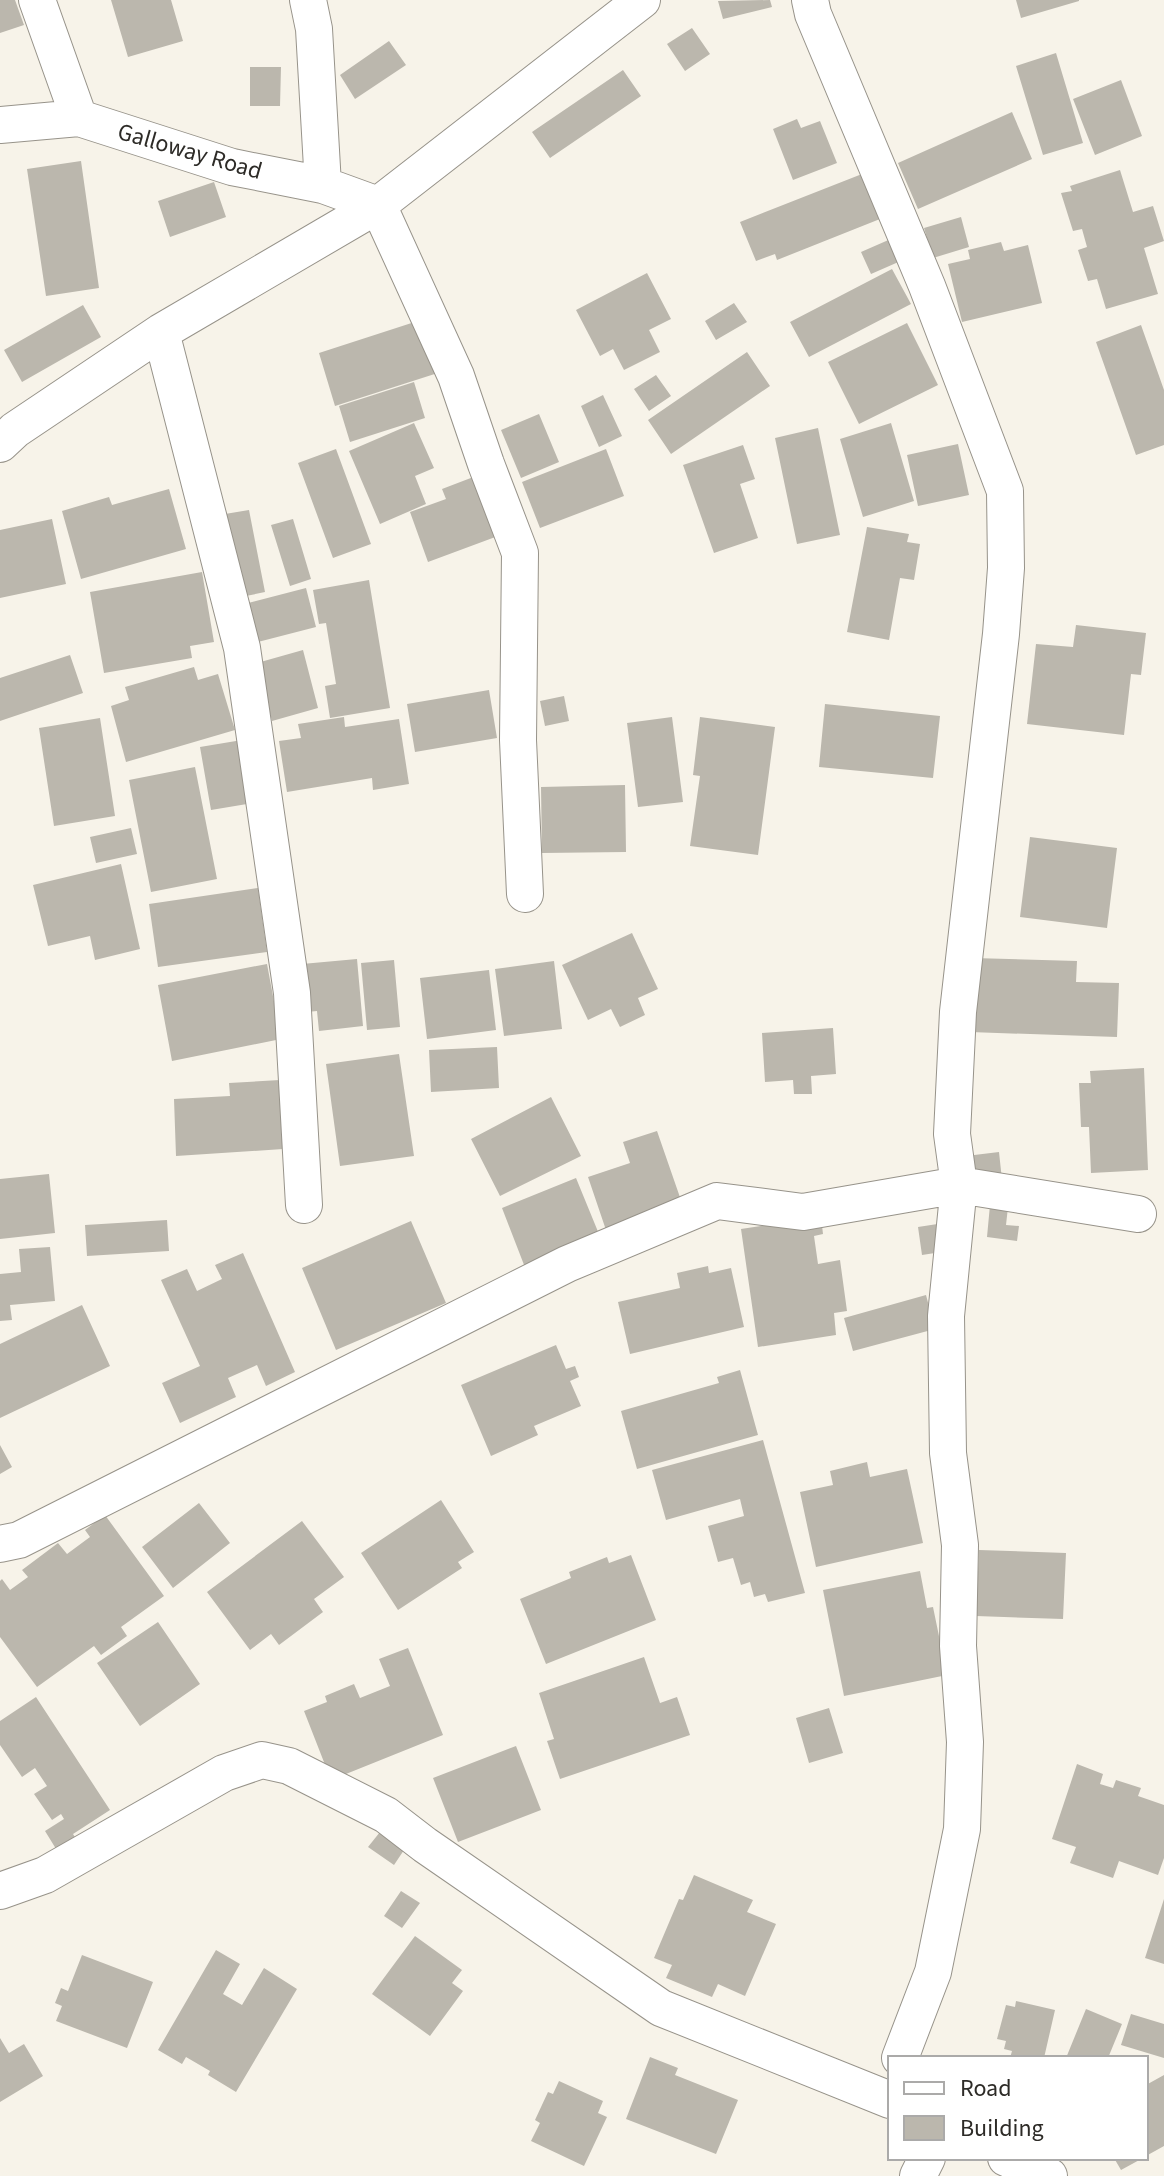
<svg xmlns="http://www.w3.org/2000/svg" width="1164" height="2176" viewBox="0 0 1164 2176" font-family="'Source Sans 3',sans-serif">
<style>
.building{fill:#bbb7ad}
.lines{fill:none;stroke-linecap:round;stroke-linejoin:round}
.minor-casing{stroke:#97938a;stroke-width:38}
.minor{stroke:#fff;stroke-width:36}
.labels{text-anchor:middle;stroke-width:8;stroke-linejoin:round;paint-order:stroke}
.street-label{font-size:24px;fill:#2d2b27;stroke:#fff}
</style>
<rect width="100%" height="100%" fill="#f7f3e9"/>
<path class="building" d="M0 0H15L24 25 0 33Z
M111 0H171L183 41 128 57Z
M770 0 772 7 723 19 718 1Z
M1016 0H1079V1L1021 18Z
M692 28 710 54 685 71 667 44Z
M389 41 406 65 355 99 340 75Z
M1056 53 1083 143 1043 155 1016 66Z
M250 67H281L280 106H250Z
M623 70 641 96 550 158 532 132Z
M1121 80 1142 136 1095 155 1073 99Z
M1012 112 1032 159 918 209 898 163Z
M797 119 801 128 820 121 837 163 793 180 773 129Z
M81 161 99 288 46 296 27 169Z
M1120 170 1133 212 1153 206 1164 241 1144 248 1158 294 1106 309 1097 279 1088 281 1078 250 1087 247 1082 229 1073 231 1061 193 1072 191 1070 186Z
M862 174 880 219 777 260 775 254 756 261 740 222Z
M214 182 226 217 170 237 158 201Z
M961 217 969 247 933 258 924 228Z
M893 238 903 260 871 274 861 252Z
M1001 242 1004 251 1028 245 1042 303 962 322 948 264 970 259 968 250Z
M892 269 911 304 809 357 790 322Z
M647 273 671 319 649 330 660 352 624 370 613 349 600 356 576 310Z
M734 303 747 322 716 340 705 321Z
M83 305 101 337 22 382 4 350Z
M427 318 444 371 335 406 319 353Z
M907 323 938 385 859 424 828 362Z
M1141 325 1164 390V445L1136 455 1096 342Z
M747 352 770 386 671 454 648 420Z
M656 375 671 396 649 411 634 389Z
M414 382 425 418 350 442 339 406Z
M603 395 622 436 599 447 581 406Z
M539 414 559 462 521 478 501 430Z
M414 423 434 468 415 476 426 504 380 524 349 451Z
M891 423 914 501 863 517 840 439Z
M818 428 840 535 797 544 775 438Z
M958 444 969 495 918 506 907 455Z
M743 445 755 479 740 484 758 538 714 553 683 465Z
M336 449 371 544 333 558 298 463Z
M606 449 624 496 540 528 522 482Z
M476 476 498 536 428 562 410 512 446 499 442 489Z
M169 489 186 549 81 579 62 511 109 497 112 505Z
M249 510 265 592 241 597 225 514Z
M52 519 66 584 0 598V530Z
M293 519 311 579 290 586 271 525Z
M867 527 909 534 907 542 920 544 914 580 900 578 889 640 847 632Z
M202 572 214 642 190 646 192 658 104 673 90 592Z
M369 580 390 708 330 718 325 686 336 684 326 623 319 624 313 590Z
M306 588 316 627 254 643 244 604Z
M1076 625 1146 633 1141 675 1131 674 1124 735 1027 724 1036 644 1073 647Z
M303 650 318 708 272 721 257 663Z
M70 655 83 693 0 721V678Z
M194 667 198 680 218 674 235 730 126 762 111 706 129 700 125 687Z
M489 690 497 738 415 752 407 704Z
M564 696 569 721 545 726 540 701Z
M825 704 940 716 933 778 819 767Z
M344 717 345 727 399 719 409 784 373 790 372 778 287 792 279 741 301 738 298 724Z
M672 717 683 802 638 807 627 723Z
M700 717 775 727 758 855 690 846 700 776 693 775Z
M100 718 115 816 54 826 39 728Z
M242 740 253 803 211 810 200 747Z
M195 767 217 879 151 892 129 780Z
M625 785 626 852 542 853 541 787Z
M131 828 137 854 96 863 90 837Z
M1030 837 1117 848 1107 928 1020 917Z
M121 864 140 949 95 960 90 936 48 946 33 885Z
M258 888 267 952 158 967 149 904Z
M632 933 658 989 638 998 645 1015 620 1027 611 1009 588 1020 562 965Z
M973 958 1077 961 1076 982 1119 983 1117 1037 970 1032Z
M357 959 363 1026 319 1031 317 1011 307 1012 302 964Z
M394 960 400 1027 367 1030 361 963Z
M554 961 562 1029 504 1036 495 969Z
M267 964 281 1039 172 1061 158 985Z
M489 970 496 1030 427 1039 420 978Z
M833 1028 836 1074 811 1076 812 1094H794L793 1080 765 1082 762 1033Z
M497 1047 499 1088 431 1092 429 1050Z
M399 1054 414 1156 340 1166 326 1064Z
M1144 1068 1148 1170 1091 1173 1089 1127H1081L1079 1083H1091L1090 1071Z
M280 1080 283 1149 176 1156 174 1099 230 1096 229 1083Z
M551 1097 581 1156 500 1196 471 1139Z
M657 1131 683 1206 607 1233 588 1177 630 1163 623 1142Z
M999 1152 1002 1180 969 1184 966 1156Z
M49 1174 55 1233 0 1239V1179Z
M576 1178 601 1239 526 1270 502 1208Z
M990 1205 1008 1207 1006 1225 1019 1226 1017 1241 987 1237Z
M821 1217 823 1234 814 1236 818 1264 840 1260 847 1311 834 1313 836 1335 758 1347 741 1229Z
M167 1220 169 1251 87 1256 85 1225Z
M411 1221 446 1303 336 1350 302 1268Z
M944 1223 948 1251 922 1255 918 1227Z
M50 1247 55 1301 10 1305 12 1320 0 1321V1274L21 1272 19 1249Z
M243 1253 295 1372 266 1386 257 1365 228 1378 236 1397 180 1423 162 1383 200 1366 161 1280 187 1269 197 1291 222 1279 215 1265Z
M708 1266 709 1273 731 1268 744 1327 630 1354 618 1302 680 1288 677 1273Z
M926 1295 935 1329 853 1351 844 1318Z
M82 1305 110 1366 0 1418V1344Z
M556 1345 566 1369 575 1366 579 1377 570 1381 581 1406 534 1426 538 1435 491 1456 461 1385Z
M740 1370 758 1435 637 1469 621 1411 719 1383 717 1377Z
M763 1440 805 1593 768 1602 765 1594 754 1597 750 1582 741 1585 733 1558 718 1562 708 1526 744 1516 740 1499 666 1520 652 1470Z
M0 1445 12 1467 0 1474Z
M867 1462 870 1477 907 1469 923 1543 816 1567 800 1492 833 1485 830 1471Z
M441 1500 474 1552 458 1562 462 1568 398 1610 361 1553Z
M199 1503 230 1543 173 1588 142 1547Z
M105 1515 164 1596 121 1627 127 1636 101 1655 94 1646 37 1687 0 1637V1581L2 1579 10 1590 28 1577 22 1570 58 1543 67 1554 90 1537 85 1530Z
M302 1521 344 1577 314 1599 323 1612 279 1645 271 1634 250 1650 207 1592Z
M979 1550 1066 1553 1063 1619 976 1616Z
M631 1555 656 1620 546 1664 520 1599 571 1578 569 1572 607 1557 609 1563Z
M920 1571 927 1608 933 1607 947 1675 844 1696 823 1590Z
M158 1622 200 1684 140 1726 97 1663Z
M408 1648 443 1735 331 1780 304 1711 327 1702 325 1696 354 1684 360 1698 390 1686 379 1659Z
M644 1657 660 1703 677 1697 690 1735 560 1779 547 1741 554 1739 539 1693Z
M36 1697 110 1810 73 1834 80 1845 61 1857 45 1831 64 1819 61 1814 52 1820 34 1794 47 1786 35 1768 22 1777 0 1745V1721Z
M829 1708 843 1753 809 1763 796 1718Z
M516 1746 541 1810 458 1842 433 1778Z
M1077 1764 1103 1774 1100 1784 1113 1788 1116 1780 1141 1788 1138 1796 1164 1805V1858L1158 1875 1119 1861 1113 1878 1070 1863 1076 1847 1052 1839Z
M384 1827 408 1844 394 1865 368 1847Z
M694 1875 753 1900 747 1912 776 1924 745 1996 718 1984 712 1997 666 1978 672 1965 654 1958 679 1899 683 1900Z
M401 1891 420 1903 402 1928 384 1916Z
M1164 1899V1964L1145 1958Z
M415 1936 462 1970 452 1983 463 1991 430 2036 372 1994Z
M216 1950 240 1964 223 1994 242 2005 264 1968 297 1989 236 2092 208 2075 210 2071 186 2057 182 2064 158 2050Z
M82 1955 153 1982 127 2048 56 2021 62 2006 55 2003 61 1988 68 1991Z
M1016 2001 1055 2010 1044 2058H1010L1012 2051 1004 2049 1006 2041 997 2039 1006 2005 1015 2007Z
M1086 2009 1122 2024 1108 2058H1066Z
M1131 2014 1164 2024V2058L1121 2045Z
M0 2038 9 2053 24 2044 43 2076 0 2102Z
M650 2057 678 2068 675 2075 738 2100 716 2154 626 2119Z
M1164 2075V2146L1146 2156V2085Z
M559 2081 603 2101 598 2113 607 2117 584 2166 531 2141 540 2123 535 2120 548 2092 553 2094Z
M1114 2158H1143L1121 2170Z"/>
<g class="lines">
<defs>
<path id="minor" d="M37 0 79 118
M308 0 314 29 323 185
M810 0 813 14 927 286 1005 491 1006 568 1001 634 958 1012 952 1134 959 1185 946 1316 948 1453 960 1545 958 1646 965 1742 962 1829 933 1972 900 2058
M0 125 79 118 232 167 323 185 378 205 456 376 486 464 520 553 518 740 525 894
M161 332 242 648 292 993 304 1205
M0 444 15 430 161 332 378 205 642 0
M0 1544 19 1540 567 1264 717 1201 803 1212 959 1185 1138 1214
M0 1891 45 1875 224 1773 262 1760 289 1766 386 1815 425 1845 661 2008 890 2100
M1006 2158 1049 2176
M918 2176 927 2158"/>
</defs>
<use href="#minor" class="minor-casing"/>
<use href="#minor" class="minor"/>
</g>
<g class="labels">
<g class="street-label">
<text transform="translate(190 151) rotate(16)" y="8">Galloway Road</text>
</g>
</g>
<rect x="888" y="2056" width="260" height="104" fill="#ffffff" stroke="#abaaa9" stroke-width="2"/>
<rect x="904" y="2082" width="40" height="12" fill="#ffffff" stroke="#abaaa9" stroke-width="2"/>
<text x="960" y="2096" font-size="24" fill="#2d2b27">Road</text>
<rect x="904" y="2116" width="40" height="24" fill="#bbb7ad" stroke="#abaaa9" stroke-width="2"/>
<text x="960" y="2136" font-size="24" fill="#2d2b27">Building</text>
</svg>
